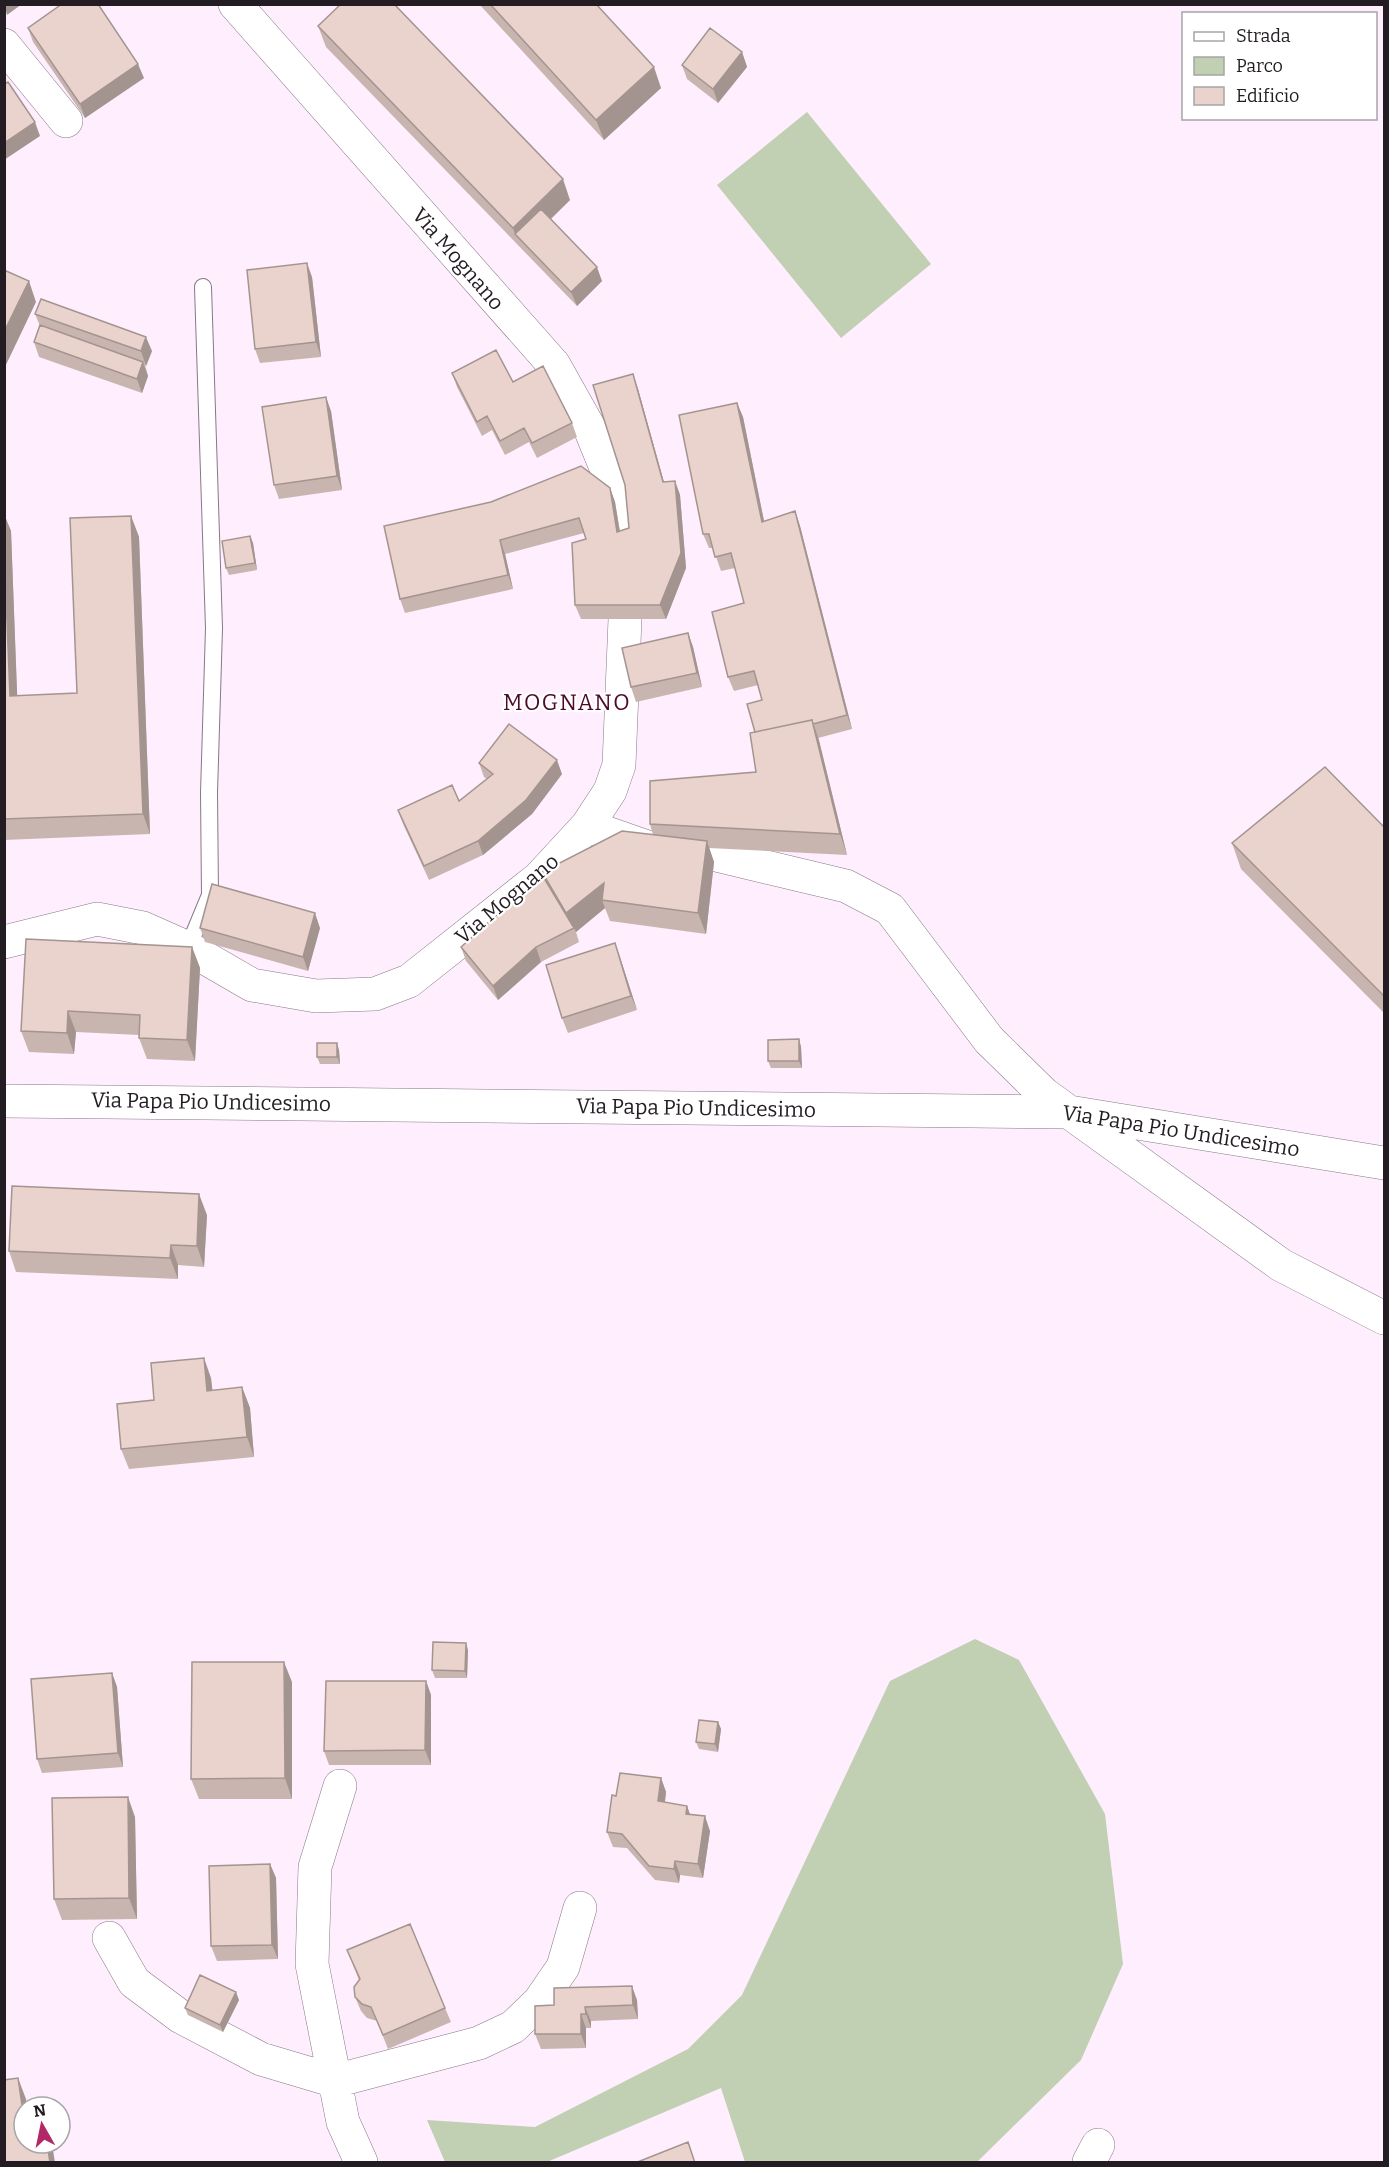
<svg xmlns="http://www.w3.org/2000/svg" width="1389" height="2167" viewBox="0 0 1389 2167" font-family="Bitter,serif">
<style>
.green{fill:#c1cfb2}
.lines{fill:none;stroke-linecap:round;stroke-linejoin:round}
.service-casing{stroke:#867986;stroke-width:18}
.minor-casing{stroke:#867986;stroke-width:34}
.service{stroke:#fff;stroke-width:16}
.minor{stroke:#fff;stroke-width:33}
.wall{fill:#c9b5b0}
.shaded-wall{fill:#a49490}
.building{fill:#ead3cd;stroke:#a49490;stroke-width:1.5}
.labels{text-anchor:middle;stroke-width:4.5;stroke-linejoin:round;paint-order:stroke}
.street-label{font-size:21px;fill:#231d23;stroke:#fff}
.neighbourhood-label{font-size:22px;letter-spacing:1.5px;fill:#4d0a29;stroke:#fff}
</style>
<rect width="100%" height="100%" fill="#feeefe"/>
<path class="green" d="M807 112 931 264 841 338 717 185Z
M975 1639 1019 1660 1105 1814 1123 1964 1081 2060 977 2162H745L721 2088 547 2162H445L427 2120 535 2127 688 2049 742 1995 890 1681Z"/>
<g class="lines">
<defs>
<path id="service" d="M188 948 210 895 209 793 214 628 203 287"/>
<path id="minor" d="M235 4 554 365 591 431 622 507 628 544
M4 45 66 121
M587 826 610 791 619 765 625 619
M4 942 97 919 143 928 188 948 252 985 316 996 375 994 409 981 539 878 587 826 653 849 712 854 846 886 890 909 989 1040 1044 1094 1281 1265 1384 1318
M4 1101 1069 1112 1384 1163
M340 1786 315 1867 312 1964 343 2122 361 2162
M109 1938 134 1982 181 2017 261 2059 335 2081 479 2043 513 2027 539 2002 563 1967 580 1908
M1089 2162 1098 2145"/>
</defs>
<use href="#service" class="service-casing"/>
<use href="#minor" class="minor-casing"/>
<use href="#service" class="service"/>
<use href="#minor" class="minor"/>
</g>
<path class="wall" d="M479 4H596L661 88 604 140Z
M318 26 570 200 551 219 602 281 577 306 326 47Z
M28 28 144 78 85 118 33 42Z
M742 52 747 67 718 103 687 79 682 65Z
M312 277 321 357 260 363 255 349Z
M35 314 152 351 146 366 145 365 148 376 142 393 39 357 34 342 40 326Z
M452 373 513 382 572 423 577 437 537 458 529 442 505 455 492 430 482 436 457 387Z
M633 374 638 389 664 482 675 481 680 495 686 568 666 619H581L575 605 586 539 584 533 505 554 513 589 405 613 400 599 384 526 610 488 615 502 620 531 629 528Z
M737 403 743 417 764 521 795 511 800 526 852 729 818 738 847 855 709 848 714 862 706 934 610 921 605 908 576 932 579 942 541 962 498 1000 466 961 461 947 544 878 542 872 653 835 650 824 756 772 755 732 762 700 758 685 734 691 728 677 744 603 735 568 721 571 713 548H709L703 534Z
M331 411 342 490 279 499 274 485Z
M4 514 11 531 17 696 77 693 131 516 139 537 150 834 4 840Z
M250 536 253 543 257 570 229 575 226 568Z
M688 633 693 647 702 687 636 702 631 687Z
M479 763 562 774 532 814 483 855 429 880 403 824 398 810 459 801 487 779 484 777Z
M1384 827V1013L1241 869 1232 843Z
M200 928H320L308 971 205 942Z
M615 943 637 1010 568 1033 562 1018Z
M192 947 200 968 195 1061 147 1059 139 1038V1035L76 1032 74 1054 29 1052 21 1031Z
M799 1039 801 1047 802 1068H771L768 1061Z
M339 1050 340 1064H320L317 1057Z
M207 1215 204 1267 178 1265V1279L16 1272 9 1251Z
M211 1378 212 1391 242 1387 250 1408 254 1457 129 1469 121 1449 154 1400Z
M468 1650 467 1678H435L432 1670Z
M112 1673 117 1687 123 1767 42 1773 37 1759Z
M426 1681 431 1695V1765H329L324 1751Z
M292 1682V1799H199L191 1779Z
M718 1722 721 1729 718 1752 699 1749 696 1742Z
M661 1778 666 1792 665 1802 687 1806 690 1815 710 1831 703 1878 680 1875 679 1883 655 1880 627 1848 613 1847 607 1832 616 1796Z
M135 1817 137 1919 62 1920 54 1899Z
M270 1864 276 1878 278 1959 217 1961 211 1946Z
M347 1950 445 2008 451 2022 388 2049 377 2021 367 2018 361 2011 355 1997 359 1980Z
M239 2000 223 2032 188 2015 185 2008Z
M637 2000 638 2019 591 2021V2028H586V2048L541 2049 535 2034V2006Z"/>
<path class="shaded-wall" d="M4 4H22L7 15Z
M742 52 747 67 718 103 713 89Z
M138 64 144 78 85 118 80 104Z
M654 67 661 88 604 140 596 120Z
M35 122 40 136 4 160V143Z
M563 179 570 200 525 244 515 234 513 228Z
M307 263 312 277 321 357 316 342Z
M597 267 602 281 577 306 571 292Z
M29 281 36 302 4 369V332Z
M146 337 152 351 146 366 141 351Z
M143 362 148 376 142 393 137 379Z
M633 374 638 389 668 497 663 482Z
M326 397 331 411 342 490 337 476Z
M737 403 743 417 767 536 762 522Z
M675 481 680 495 686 568 666 619 660 605Z
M610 488 615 502 622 546 617 532Z
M795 511 800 526 852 729 847 715Z
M4 514 11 531 18 717 10 696 4 547Z
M131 516 139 537 150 834 143 814Z
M250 536 253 543 257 570 255 563Z
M500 540 505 554 513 589 508 575Z
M688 633 693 647 702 687 697 673Z
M812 720 819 740 847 855 840 834Z
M557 760 562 774 532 814 483 855 478 841Z
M707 841 714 862 706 934 698 913Z
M604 883 602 900 605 908 576 932 574 928 572 929 566 913Z
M315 913 320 928 308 971 303 957Z
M615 943 620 957 637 1010 631 996Z
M192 947 200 968 195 1061 187 1040Z
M536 947 541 962 498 1000 493 986Z
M68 1011 76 1032 74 1054 67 1033Z
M799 1039 801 1047 802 1068 799 1061Z
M337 1043 339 1050 340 1064 337 1057Z
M199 1194 207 1215 204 1267 197 1246Z
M171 1245 178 1265V1279L170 1258Z
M204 1358 211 1378 215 1412 207 1391Z
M242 1387 250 1408 254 1457 247 1437Z
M466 1643 468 1650 467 1678 465 1671Z
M284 1662 292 1682V1799L285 1778Z
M112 1673 117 1687 123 1767 118 1753Z
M426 1681 431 1695V1765L425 1750Z
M718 1722 721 1729 718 1752 715 1744Z
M661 1778 666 1792 663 1816 658 1801Z
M128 1797 135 1817 137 1919 129 1898Z
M687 1806 692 1820 686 1814Z
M705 1816 710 1831 703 1878 698 1864Z
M675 1861 680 1875 679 1883 674 1869Z
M270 1864 276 1878 278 1959 272 1945Z
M632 1986 637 2000 638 2019 633 2005Z
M236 1992 239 2000 223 2032 220 2025Z
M585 2007 591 2021V2028L586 2014Z
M581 2014 586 2028V2048L581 2034Z
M18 2078 26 2099 27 2107H24V2119Z
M47 2143H52L55 2163H50Z"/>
<path class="building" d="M62 4H98L138 64 80 104 28 28Z
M341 4H394L563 179 513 228 318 26Z
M490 4H596L654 67 596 120Z
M710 28 742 52 713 89 682 65Z
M8 82 35 122 4 143V84Z
M541 209 597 267 571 292 515 234Z
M307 263 316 342 255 349 247 270Z
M4 270 29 281 4 332Z
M41 299 146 337 141 351 35 314Z
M40 325 143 362 137 379 34 342Z
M496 350 513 382 543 366 572 423 532 443 524 428 500 441 487 416 477 422 452 373Z
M633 374 663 482 675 481 681 553 660 605H575L572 543 586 539 579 518 500 540 508 575 400 599 384 526 491 502 581 466 610 488 617 532 629 528 625 485 593 385Z
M326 397 337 476 274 485 262 407Z
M737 403 762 522 795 511 847 715 813 724 812 720 755 732 747 704 762 700 754 671 728 677 712 612 744 603 731 553 715 557 709 534H703L679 415Z
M131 516 143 814 4 819V547L10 696 77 693 70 518Z
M250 536 255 563 226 568 222 541Z
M688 633 697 673 631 687 622 648Z
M812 720 840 834 650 824V781L756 772 750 733Z
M509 724 557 760 526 800 478 841 424 866 398 810 452 785 459 801 493 774 479 763Z
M1325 767 1384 827V996L1232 843Z
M622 831 707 841 698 913 602 900 604 883 566 913 542 872Z
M544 878 574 928 536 947 493 986 461 947 511 902Z
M212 884 315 913 303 957 200 928Z
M26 939 192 947 187 1040 139 1038 140 1015 68 1011 67 1033 21 1031Z
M615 943 631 996 562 1018 546 965Z
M799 1039V1061H768V1040Z
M317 1043H337V1057H317Z
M12 1186 199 1194 197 1246 171 1245 170 1258 9 1251Z
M204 1358 207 1391 242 1387 247 1437 121 1449 117 1404 154 1400 151 1363Z
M433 1642 466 1643 465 1671 432 1670Z
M192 1662H284L285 1778 191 1779Z
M112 1673 118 1753 37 1759 31 1679Z
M326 1681H426L425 1750 324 1751Z
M699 1720 718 1722 715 1744 696 1742Z
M620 1773 661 1778 658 1801 687 1806 686 1814 705 1816 698 1864 675 1861 674 1869 649 1866 622 1834 607 1832 612 1795 616 1796Z
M128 1797 129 1898 54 1899 52 1798Z
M270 1864 272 1945 211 1946 209 1866Z
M410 1924 445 2008 383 2035 371 2007 362 2004 355 1997 354 1987 360 1979 347 1950Z
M200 1975 236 1992 220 2025 185 2008Z
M632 1986 633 2005 585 2007 586 2014H581V2034H535V2006L554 2005V1988Z
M18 2078 24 2119V2143H47L50 2163H4V2080Z
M688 2142 695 2163H635Z"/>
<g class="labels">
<g class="street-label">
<text transform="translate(458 259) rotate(49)" y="7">Via Mognano</text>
<text transform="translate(507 899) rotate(-40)" y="7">Via Mognano</text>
<text transform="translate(211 1102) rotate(1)" y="7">Via Papa Pio Undicesimo</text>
<text transform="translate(696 1108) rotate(1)" y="7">Via Papa Pio Undicesimo</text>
<text transform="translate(1181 1131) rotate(9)" y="7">Via Papa Pio Undicesimo</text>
</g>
<g class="neighbourhood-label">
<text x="567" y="710">MOGNANO</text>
</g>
</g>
<rect width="1389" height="2167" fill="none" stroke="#231d23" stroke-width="12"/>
<rect x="1182" y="12" width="195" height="108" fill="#ffffff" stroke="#a7a5a7" stroke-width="1.5"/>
<rect x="1194" y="32" width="30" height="9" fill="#ffffff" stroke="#a7a5a7" stroke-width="1.5"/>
<text x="1236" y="42" font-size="18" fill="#231d23">Strada</text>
<rect x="1194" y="57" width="30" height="18" fill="#c1cfb2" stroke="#a7a5a7" stroke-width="1.5"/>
<text x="1236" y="72" font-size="18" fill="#231d23">Parco</text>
<rect x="1194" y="87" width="30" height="18" fill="#ead3cd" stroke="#a7a5a7" stroke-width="1.5"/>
<text x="1236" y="102" font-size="18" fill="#231d23">Edificio</text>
<g transform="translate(42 2125) rotate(351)"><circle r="28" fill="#ffffff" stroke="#a7a5a7" stroke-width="1.5"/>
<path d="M0-4.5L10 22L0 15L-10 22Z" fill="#b22765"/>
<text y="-9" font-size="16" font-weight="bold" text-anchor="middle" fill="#231d23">N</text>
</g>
</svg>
